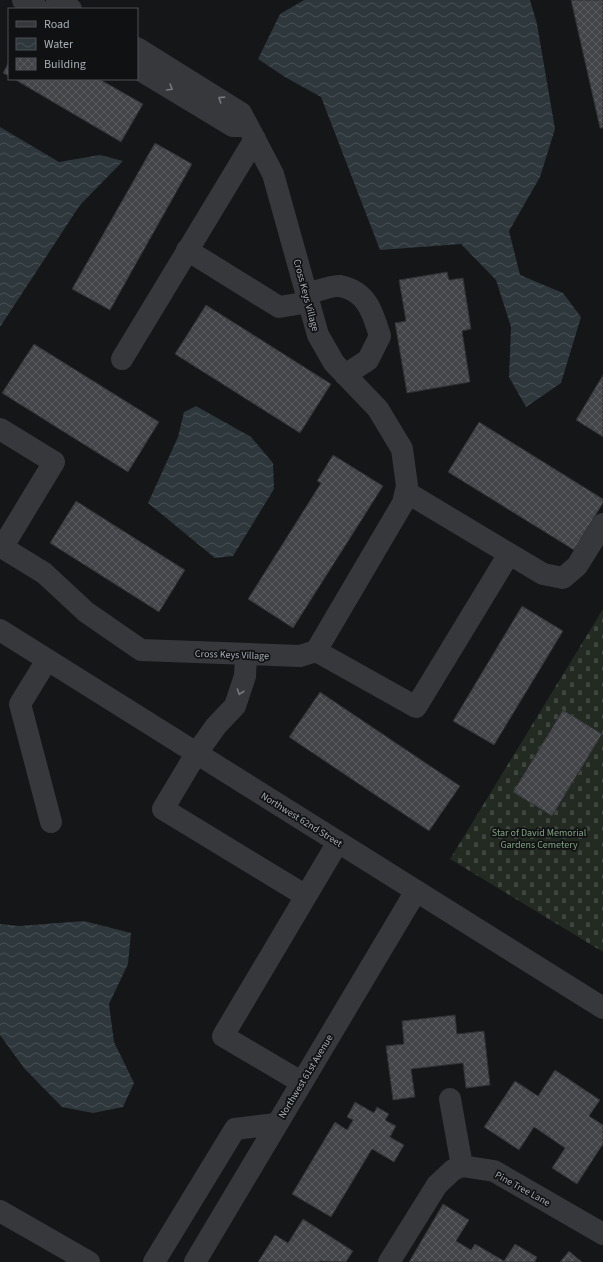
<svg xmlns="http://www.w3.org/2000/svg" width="603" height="1262" viewBox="0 0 603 1262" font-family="'Source Sans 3',sans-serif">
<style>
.cemetery{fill:url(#cemetery-stones)}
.water{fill:url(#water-waves)}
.building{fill:url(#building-cross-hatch);stroke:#303033}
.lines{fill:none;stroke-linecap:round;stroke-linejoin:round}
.minor{stroke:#37383c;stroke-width:22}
.oneway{stroke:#75797f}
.labels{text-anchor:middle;stroke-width:3.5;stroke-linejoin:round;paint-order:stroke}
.street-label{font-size:10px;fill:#a8aeb6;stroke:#101112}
.park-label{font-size:10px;fill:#81a081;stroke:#101112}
</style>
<defs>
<pattern id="cemetery-stones" width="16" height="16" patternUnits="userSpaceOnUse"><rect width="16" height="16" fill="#222a22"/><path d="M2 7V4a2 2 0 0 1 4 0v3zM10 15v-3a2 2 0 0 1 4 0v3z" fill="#3f4640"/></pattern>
<pattern id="water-waves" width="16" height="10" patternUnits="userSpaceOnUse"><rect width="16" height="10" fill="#2e373c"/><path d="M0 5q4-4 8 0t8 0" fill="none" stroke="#495156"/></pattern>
<pattern id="building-cross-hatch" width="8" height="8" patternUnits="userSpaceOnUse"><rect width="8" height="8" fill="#424447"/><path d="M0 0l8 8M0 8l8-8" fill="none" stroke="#5a5c5f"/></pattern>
</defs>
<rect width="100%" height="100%" fill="#151617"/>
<path class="cemetery" d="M603 609V952L450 859Z"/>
<path class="water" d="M304 0H530L537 24 555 129 540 177 509 231 520 275 563 293 581 317 561 383 526 407 509 377 511 327 496 280 461 244 380 250 321 97 285 77 258 59 280 14Z
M0 127 59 162 100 155 123 161 80 205 0 327Z
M196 406 251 437 273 463 274 489 233 556 215 558 148 503 178 437 184 412Z
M84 921 131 933 128 964 109 1004 114 1042 134 1083 123 1107 93 1113 62 1107 24 1068 0 1035V924L19 926Z"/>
<path class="building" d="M571 0H603V128H600Z
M9 62V76L3 73Z
M14 79H99L143 104 121 142Z
M155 143 192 164 110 310 72 289Z
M447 272 449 280 463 278 471 329 462 331 470 382 407 393 395 323 406 321 399 280Z
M206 305 331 384 300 433 175 354Z
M34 344 159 422 128 472 2 393Z
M603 375V437L576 420Z
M479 422 603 499V503L574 550 448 472Z
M333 455 383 486 293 628 248 599 321 483 317 481Z
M76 501 185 570 159 612 50 543Z
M522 606 563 631 494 745 453 721Z
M320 692 460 786 429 831 289 737Z
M563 710 602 734 552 816 513 792Z
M455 1015 457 1034 484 1031 490 1085 466 1088 463 1063 411 1069 415 1097 393 1100 386 1046 404 1044 402 1021Z
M555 1070 600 1100 589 1116 603 1125V1144L577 1184 552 1168 565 1148 534 1127 519 1150 484 1127 515 1081 538 1096Z
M355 1102 374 1113 377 1107 389 1114 385 1120 396 1126 390 1137 404 1145 394 1162 372 1149 331 1217 292 1194 335 1122 347 1130 353 1120 347 1117Z
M443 1204 469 1220 456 1241 471 1250 475 1244 504 1261 515 1244 537 1257 535 1262H409Z
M303 1219 353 1251 346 1262 320 1261 319 1262H258L275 1235 288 1243Z
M569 1251 582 1262H560Z"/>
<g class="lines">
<path class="minor" d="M23 0 38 9
M57 0 71 9
M137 68 233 126H247
M187 250 279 307 309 302
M306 294C314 292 333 285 340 286 367 291 373 313 380 336L368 360 345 375
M122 359 255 139
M0 429 54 462 2 548
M406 492 543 574 563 578 577 566 603 524
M0 546 44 573 86 612 141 650 300 656 316 651 403 503 407 486 402 449 378 409 334 363 318 335 273 174 241 113 137 48
M0 630 603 1008
M316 651 416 707 509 554
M246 654 245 676 235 706 216 726 196 754 163 809 306 896 223 1036 301 1082
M47 660 20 704 51 822
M306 896 338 842
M450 1099 462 1166
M0 1211 89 1262
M154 1262 235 1129 276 1124
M195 1262 416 891
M389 1262 437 1185 453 1170 462 1166 494 1171 603 1234"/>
</g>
<defs><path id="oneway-chevron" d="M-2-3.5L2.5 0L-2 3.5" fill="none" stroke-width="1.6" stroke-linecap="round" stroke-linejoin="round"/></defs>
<g class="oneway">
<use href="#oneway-chevron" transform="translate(170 88) rotate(31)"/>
<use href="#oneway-chevron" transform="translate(221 99) rotate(-147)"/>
<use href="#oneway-chevron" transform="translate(240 692) rotate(109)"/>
</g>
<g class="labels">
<g class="street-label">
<text transform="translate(307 295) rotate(75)" y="4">Cross Keys Village</text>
<text transform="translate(232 654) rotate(2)" y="4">Cross Keys Village</text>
<text transform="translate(302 819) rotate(32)" y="4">Northwest 62nd Street</text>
<text transform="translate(305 1076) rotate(-59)" y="4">Northwest 61st Avenue</text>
<text transform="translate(523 1188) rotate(29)" y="4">Pine Tree Lane</text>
</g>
<g class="park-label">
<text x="539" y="836">Star of David Memorial<tspan x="539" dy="12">Gardens Cemetery</tspan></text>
</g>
</g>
<rect x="8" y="8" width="130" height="72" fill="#101112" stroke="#4d5054"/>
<rect x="16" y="21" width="20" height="6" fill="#37383c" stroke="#4d5054"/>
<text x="44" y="28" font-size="12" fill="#a8aeb6">Road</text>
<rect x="16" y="38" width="20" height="12" fill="url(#water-waves)" stroke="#4d5054"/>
<text x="44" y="48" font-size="12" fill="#a8aeb6">Water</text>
<rect x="16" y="58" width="20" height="12" fill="url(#building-cross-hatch)" stroke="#4d5054"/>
<text x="44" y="68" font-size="12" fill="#a8aeb6">Building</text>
</svg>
